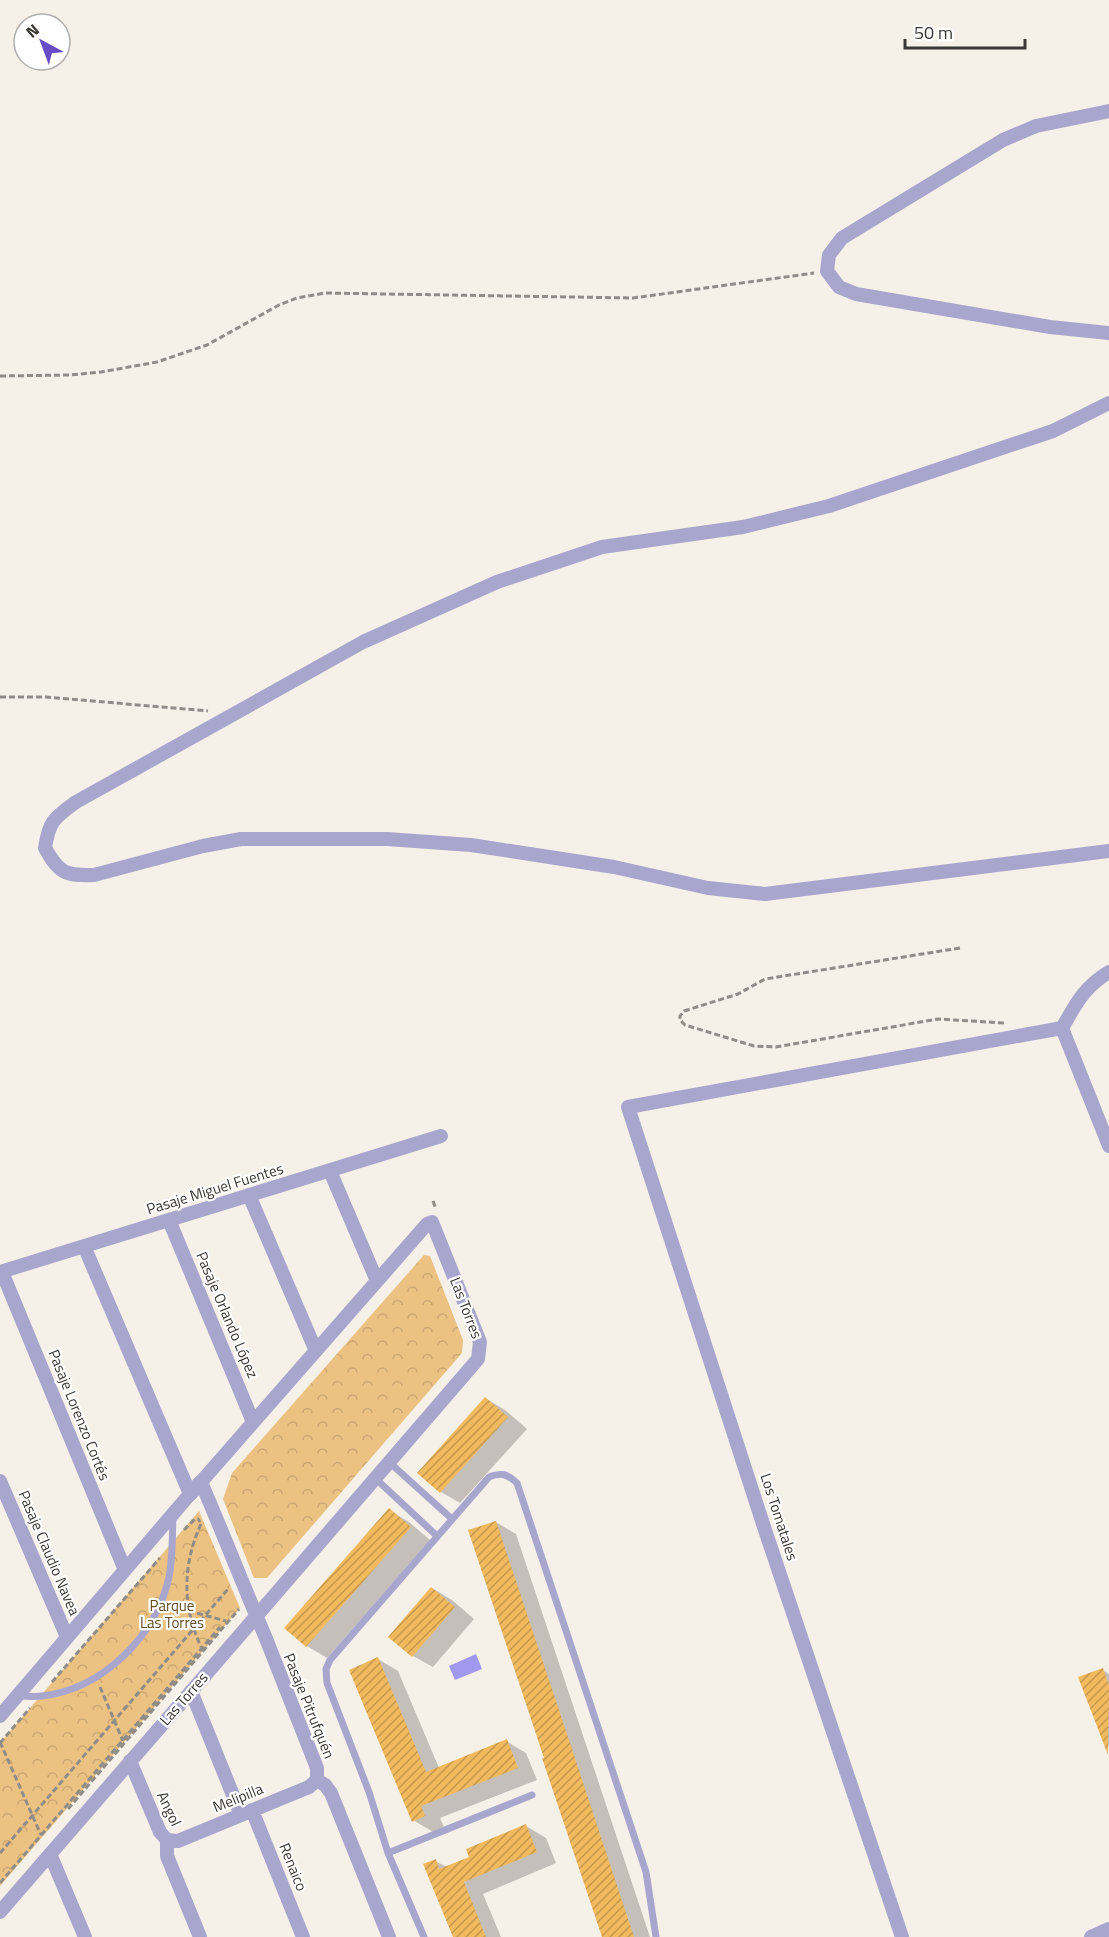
<svg xmlns="http://www.w3.org/2000/svg" width="1109" height="1937" viewBox="0 0 1109 1937" font-family="'Titillium Web',sans-serif">
<style>
.park{fill:url(#park-crowns)}
.water{fill:#a298f0}
.shadow{fill:#0003}
.building{fill:url(#building-hatch)}
.lines{fill:none;stroke-linecap:round;stroke-linejoin:round}
.path{stroke:#908d88;stroke-width:3;stroke-dasharray:6 3;stroke-linecap:butt}
.service{stroke:#a9a6ce;stroke-width:7}
.minor{stroke:#a9a6ce;stroke-width:14}
.tertiary{stroke:#a9a6ce;stroke-width:15}
.labels{text-anchor:middle;stroke-width:4.5;stroke-linejoin:round;paint-order:stroke}
.street-label{font-size:15px;fill:#3a3835;stroke:#fff}
.park-label{font-size:15px;fill:#644c27;stroke:#fff}
</style>
<defs>
<pattern id="park-crowns" width="20" height="18" patternUnits="userSpaceOnUse" patternTransform="scale(1.5)"><rect width="20" height="18" fill="#ecc282"/><path d="M2 6a3 3 0 1 1 6 0M12 15a3 3 0 1 1 6 0" fill="none" stroke="#cba771"/></pattern>
<pattern id="building-hatch" width="6" height="6" patternUnits="userSpaceOnUse" patternTransform="scale(1.5)"><rect width="6" height="6" fill="#f2ba5e"/><path d="M-1 1l2-2M0 6l6-6M5 7l2-2" fill="none" stroke="#c5984e"/></pattern>
</defs>
<rect width="100%" height="100%" fill="#f5f0e8"/>
<path class="park" d="M424 1255 430 1256 463 1340 462 1353 267 1578H254L223 1499 232 1473Z
M199 1511 240 1608 0 1886V1743Z"/>
<path class="water" d="M476 1654 482 1669 455 1680 449 1666Z"/>
<path class="shadow" d="M485 1398 505 1410 527 1429 460 1503 441 1492Z
M389 1510 409 1522 430 1540 327 1658 307 1646 286 1628Z
M496 1522 516 1534 650 1937H604Z
M432 1588 452 1600 474 1619 433 1667 413 1656Z
M378 1659 398 1671 439 1768 506 1741 526 1753 537 1780 440 1818 444 1827 433 1832 413 1820Z
M1103 1670 1109 1674V1746L1105 1743Z
M526 1826 546 1838 556 1863 483 1894 501 1937H455L435 1861 447 1867 471 1857Z"/>
<path class="building" d="M485 1397 508 1417 440 1493 417 1473Z
M389 1508 411 1527 306 1647 284 1628Z
M496 1521 566 1731 634 1937H602L542 1758H544L468 1530Z
M431 1587 455 1607 412 1657 388 1637Z
M378 1657 426 1772 507 1739 518 1768 421 1806 425 1816 412 1822 349 1670Z
M1103 1668 1109 1685 1108 1755 1078 1677Z
M526 1824 537 1852 464 1882 486 1937H453L423 1864 436 1859 439 1869 469 1857 466 1849Z"/>
<g class="lines">
<path class="path" d="M0 376 70 375 101 372 157 362 207 345 279 305 297 298 325 293 633 298 814 273
M0 697H46L208 711
M960 948 765 979 738 994 684 1011 680 1016V1020L685 1025 754 1046 776 1047 938 1019 1004 1023
M433 1201 436 1209
M201 1524C182 1566 182 1607 202 1649
M184 1530 195 1519H198L200 1522
M171 1606 226 1621
M52 1682 160 1558
M100 1687 123 1741
M0 1742 41 1835
M0 1743 30 1708
M68 1809 239 1609
M0 1853 228 1589
M0 1883 220 1627"/>
<path class="service" d="M389 1462 452 1519
M375 1478 437 1536
M19 1696C26 1696 34 1697 42 1696 103 1689 156 1636 169 1577 173 1557 172 1537 173 1517
M388 1853 532 1795
M424 1937 388 1853 369 1792 327 1683 326 1669 330 1660 489 1477C502 1472 507 1474 517 1483L646 1872 656 1937"/>
<path class="minor" d="M1109 111 1036 126 1003 140 842 238 829 255 827 271 839 287 856 294 1050 327 1109 333
M1109 403 1053 431 829 506 743 527 602 547 497 582 363 642 76 802C54 818 49 821 45 848 59 873 65 876 94 875L203 846 241 839H387L471 845 614 867 708 888 765 894 1109 851
M1062 1028 1109 1146
M1062 1028C1076 1004 1084 987 1109 972
M330 1171 377 1281
M249 1195 316 1351
M169 1220 253 1422
M0 1272 441 1136
M2 1272 125 1570
M0 1481 67 1637
M191 1691 241 1815
M0 1716 190 1494 84 1246
M130 1761 160 1832 167 1840
M317 1780 325 1785 331 1793 389 1937
M252 1810 303 1937
M167 1840 178 1841 309 1787 317 1780
M167 1840V1856L200 1937
M50 1854 85 1937
M0 1912C93 1805 186 1697 279 1590L478 1359 480 1342 432 1222 427 1224 201 1482C223 1533 243 1585 265 1636L317 1768V1780
M902 1937 764 1527 628 1107 1062 1028
M1091 1937 1109 1929"/>
<path class="tertiary" d="M190 1494 201 1482"/>
</g>
<g class="labels">
<g class="street-label">
<text transform="translate(215 1189) rotate(-17)" y="5">Pasaje Miguel Fuentes</text>
<text transform="translate(466 1308) rotate(69)" y="5">Las Torres</text>
<text transform="translate(227 1315) rotate(67)" y="5">Pasaje Orlando López</text>
<text transform="translate(79 1415) rotate(68)" y="5">Pasaje Lorenzo Cortés</text>
<text transform="translate(779 1517) rotate(72)" y="5">Los Tomatales</text>
<text transform="translate(49 1553) rotate(67)" y="5">Pasaje Claudio Navea</text>
<text transform="translate(184 1699) rotate(-49)" y="5">Las Torres</text>
<text transform="translate(309 1706) rotate(68)" y="5">Pasaje Pitrufquén</text>
<text transform="translate(238 1798) rotate(-22)" y="5">Melipilla</text>
<text transform="translate(169 1809) rotate(65)" y="5">Angol</text>
<text transform="translate(293 1867) rotate(68)" y="5">Renaico</text>
</g>
<g class="park-label">
<text x="172" y="1611">Parque<tspan x="172" dy="17">Las Torres</tspan></text>
</g>
</g>
<g transform="translate(42 42) rotate(319)"><circle r="28" fill="#ffffff" stroke="#b0afae" stroke-width="1.5"/>
<path d="M0-4.5L10 22L0 15L-10 22Z" fill="#664cc5"/>
<text y="-9" font-size="16" font-weight="bold" text-anchor="middle" fill="#3a3835">N</text>
</g>
<path d="M905 39v9h120v-9" fill="none" stroke="#3a3835" stroke-width="3"/>
<text x="914" y="39" font-size="18" fill="#3a3835" stroke="#ffffff" stroke-width="4.5" paint-order="stroke">50 m</text>
</svg>
